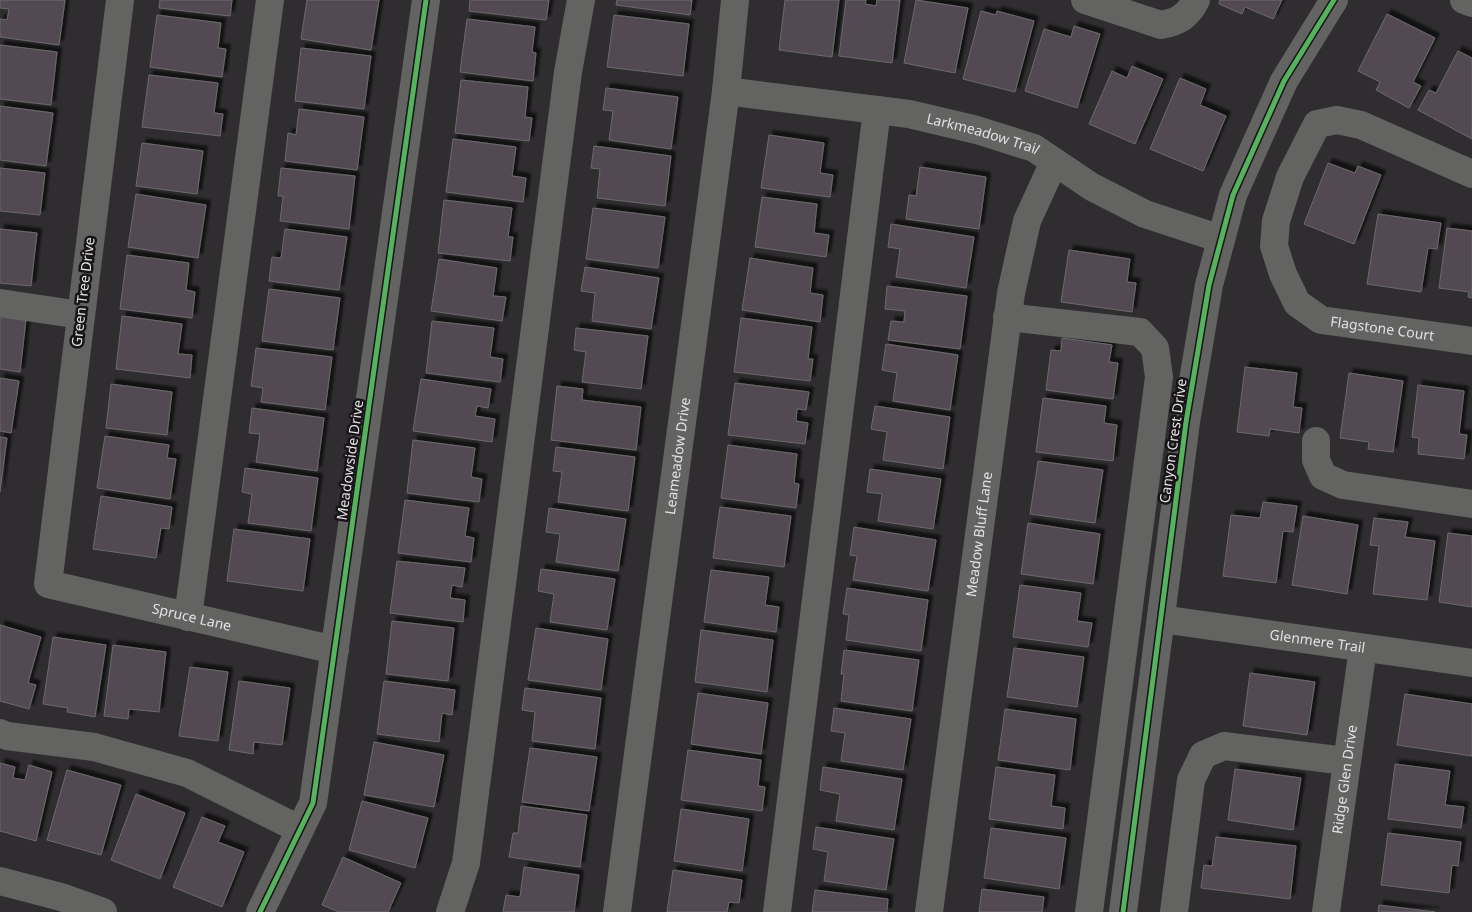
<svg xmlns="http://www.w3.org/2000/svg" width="1472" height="912" viewBox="0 0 1472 912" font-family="'Noto Sans',sans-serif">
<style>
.building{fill:#524a53;stroke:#6c6a6c;filter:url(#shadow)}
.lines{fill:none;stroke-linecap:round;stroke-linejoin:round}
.minor{stroke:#636362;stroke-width:28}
.cycleway-casing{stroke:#171517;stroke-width:8}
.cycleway{stroke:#56b35d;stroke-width:5}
.labels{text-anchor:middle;stroke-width:5;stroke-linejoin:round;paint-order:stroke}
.street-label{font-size:14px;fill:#e4e1e4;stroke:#171517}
</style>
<defs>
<filter id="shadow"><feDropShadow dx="4.5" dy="-4.5" stdDeviation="1" flood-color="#0009"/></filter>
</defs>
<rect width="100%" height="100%" fill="#2f2d2f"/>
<path class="building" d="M0 0H65L59 45 0 37V19L7 20 9 9 0 8Z
M160 0H232L230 16 159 8Z
M307 0H379L371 50 301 39Z
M470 0H549L546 20 469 11Z
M617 0H692L690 15 616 5Z
M785 0H839L832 57 779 50Z
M846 0H866L865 4 876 6 877 0H900L892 63 839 56Z
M916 0 968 8 955 73 904 63Z
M1220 0H1282L1273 19 1245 7 1242 14 1219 4Z
M981 11 996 15 997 11 1034 21 1015 92 963 79Z
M1387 14 1435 38 1413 82 1421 86 1409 108 1376 90 1380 82 1358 71Z
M157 15 221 23 218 48 226 49 222 77 150 67Z
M614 15 689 24 683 76 607 67Z
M467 19 535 27 532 52 536 53 533 81 460 72Z
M1074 26 1100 34 1077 108 1025 91 1044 29 1071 37Z
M0 45 57 52 51 105 0 99Z
M301 48 371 56 364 109 295 101Z
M1458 51 1472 58V139L1418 110 1429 90 1436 93Z
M1132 66 1163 79 1135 144 1089 124 1112 71 1127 78Z
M149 75 218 83 214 113 223 114 220 136 142 127Z
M1180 78 1206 89 1200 105 1226 116 1203 171 1150 149Z
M461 80 528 87 525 117 532 118 529 141 455 133Z
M606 88 678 97 671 149 609 140 613 111 603 110Z
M0 106 53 113 46 166 0 160Z
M299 109 364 117 357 170 285 161 288 133 296 135Z
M769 135 824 143 820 173 833 175 830 197 761 188Z
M453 139 516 147 512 176 526 178 523 202 446 192Z
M142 143 203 151 197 194 136 186Z
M594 146 671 156 665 206 597 198 600 169 591 168Z
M1328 163 1355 173 1358 166 1381 175 1354 244 1304 224Z
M920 167 986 177 979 229 906 219 909 195 916 196Z
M0 168 45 173 40 215 0 211Z
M281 168 355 176 349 229 280 221 283 196H278Z
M136 194 206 205 198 258 128 247Z
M762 197 817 204 814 233 829 235 826 257 755 247Z
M444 200 512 208 508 237H513L510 261 438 253Z
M593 208 665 217 658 268 586 259Z
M1378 214 1441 223 1437 249 1428 248 1421 292 1367 284Z
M891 224 974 237 966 288 896 277 900 249 888 247Z
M1447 228 1472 231V298L1468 297 1469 292 1439 288Z
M0 229 37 233 31 286 0 283Z
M285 229 347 237 339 290 269 281 272 257 281 258Z
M1069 250 1130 259 1127 282 1136 283 1132 312 1061 302Z
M127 255 189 263 186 290 195 292 192 318 120 309Z
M750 258 813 268 810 293 823 295 820 322 742 310Z
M439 259 497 268 493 296 506 297 502 321 431 311Z
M585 267 659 278 651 329 592 321 595 293 581 291Z
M887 286 967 296 960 349 888 340 891 321 904 322 905 311 885 309Z
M269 289 340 298 333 350 262 341Z
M0 316 26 319 20 372 0 369Z
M122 316 182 324 178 354 192 355 190 378 116 369Z
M741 318 812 327 808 359H813L810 381 734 372Z
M432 321 494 328 490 357 503 359 500 382 426 373Z
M576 328 648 336 641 389 582 382 586 352 574 350Z
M1062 338 1112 345 1109 362 1118 363 1113 399 1046 390 1051 350 1061 351Z
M886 344 958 355 950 410 893 401 897 373 882 370Z
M256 348 332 357 325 410 261 402 263 388 251 386Z
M1245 367 1297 373 1293 407 1302 408 1299 433 1270 429 1269 436 1237 432Z
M1349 373 1403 381 1393 452 1368 449 1369 442 1340 438Z
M0 378 19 381 11 433 0 431Z
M421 379 491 389 488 408 477 406 475 416 495 419 492 442 413 431Z
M735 383 809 392 806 410 797 409 796 421 808 423 805 444 728 435Z
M111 384 172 392 167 435 106 428Z
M1418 385 1464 391 1459 434 1467 435 1464 459 1418 454 1419 438 1412 437Z
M557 386 583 389 582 400 641 407 636 450 551 440Z
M1043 398 1106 406 1104 423 1117 425 1113 461 1036 452Z
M875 406 950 417 943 469 883 460 887 432 871 429Z
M252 408 324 418 317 471 256 462 260 434 249 433Z
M105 436 169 445 167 458 176 459 170 499 97 488Z
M0 437 7 438 0 492Z
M413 440 475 448 471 477 482 479 479 502 407 493Z
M728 445 797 454 794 483 799 484 796 508 721 498Z
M556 447 635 457 628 511 558 502 562 472 553 471Z
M1038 461 1103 470 1095 523 1030 514Z
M245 468 318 478 311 531 248 523 252 494 242 492Z
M870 469 941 479 933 529 878 521 882 494 867 492Z
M101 496 172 507 169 529 161 528 156 558 93 549Z
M405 500 469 508 465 536 474 538 471 562 398 553Z
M1263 502 1297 506 1293 532 1283 531 1276 583 1223 576 1231 515 1260 518Z
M720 507 791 516 784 567 713 558Z
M549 508 626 519 618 571 556 562 560 534 546 532Z
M1303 516 1358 525 1347 594 1292 585Z
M1374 518 1408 522 1405 537 1435 541 1427 600 1373 594 1379 546 1370 545Z
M1028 523 1100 534 1093 584 1021 574Z
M854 527 936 540 928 591 853 580 857 556 850 555Z
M234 529 310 539 303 591 227 581Z
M1448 533 1472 536V607L1439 602Z
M397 561 465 568 462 587 452 585 450 598 465 600 463 622 390 613Z
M541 569 615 579 607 630 550 622 554 594 538 591Z
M711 570 769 577 765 605 779 607 776 632 704 622Z
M1020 585 1081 593 1077 621 1092 623 1088 647 1013 637Z
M847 588 928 600 921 651 846 640 849 615 843 614Z
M392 621 454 628 448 681 386 674Z
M0 625 41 637 28 683 36 685 29 709 0 701Z
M536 628 608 639 601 690 528 680Z
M701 630 773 640 767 692 695 682Z
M53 637 106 645 95 717 67 712 68 708 43 704Z
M113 645 166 652 159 712 129 709 128 719 104 716Z
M1014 648 1084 657 1077 707 1007 697Z
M844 650 919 660 912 711 841 701 844 674H841Z
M190 667 228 672 218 741 179 736Z
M1250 673 1315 682 1307 735 1243 726Z
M239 681 290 688 282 745 254 742 253 754 229 750Z
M384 681 455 690 452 715 442 713 439 742 377 734Z
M525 688 601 698 595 749 532 741 535 712 522 710Z
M698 693 768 703 761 754 691 744Z
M1405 694 1472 704V756L1397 745Z
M834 708 911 719 903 770 841 761 845 733 831 731Z
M1005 709 1076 719 1070 770 998 760Z
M374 742 444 755 434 807 364 795Z
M530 748 597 757 589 811 522 802Z
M688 750 761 760 758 786 765 787 762 811 681 800Z
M0 763 15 767 13 778 25 780 29 765 52 772 36 841 0 831Z
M1395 764 1450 771 1445 805 1464 807 1461 828 1388 819Z
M823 767 902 779 894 830 836 821 840 794 820 790Z
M996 767 1055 775 1051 806 1065 808 1063 829 989 819Z
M1235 769 1301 778 1293 830 1228 820Z
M67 770 121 785 101 855 47 840Z
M136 794 185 813 160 879 111 860Z
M362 801 428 818 415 868 349 850Z
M521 806 587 815 580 867 509 857 513 833H518Z
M681 809 749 819 742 871 674 861Z
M202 817 225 826 218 842 244 852 222 907 173 887Z
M816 827 894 839 886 890 824 881 828 852 813 849Z
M991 828 1066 838 1059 889 984 878Z
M1388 833 1461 842 1458 866 1452 865 1449 893 1381 885Z
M1216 837 1296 846 1290 899 1201 888 1204 865 1212 866Z
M343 857 401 883 388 912H339L322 905Z
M524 867 579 875 574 912H503L506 895 520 897Z
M673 870 742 880 739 903 729 902 727 912H667Z
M982 889 1044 897 1042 912H979Z
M815 890 888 899 887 912H812Z
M1379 905 1435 912H1378Z"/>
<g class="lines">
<g class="minor">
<path id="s1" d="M120 0 48 584 335 650"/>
<path d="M1085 0 1161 25C1178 22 1188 16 1196 0"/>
<path d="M1464 0 1472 3"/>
<path id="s2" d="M726 91 909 114 977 130 1034 148 1092 187 1145 214 1221 239"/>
<path id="s3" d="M1472 174 1361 125 1337 120 1317 124 1290 177 1276 221 1274 246 1283 274 1297 303 1321 320 1472 341"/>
<path d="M0 303 81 315"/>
<path d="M1007 317 1140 332 1155 348 1159 377 1089 912"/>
<path d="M1316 441V460L1323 476 1343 485 1472 504"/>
<path d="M188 617 270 0"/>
<path id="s4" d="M1161 619 1472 663"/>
<path d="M0 733 7 736 94 747 187 773 299 829"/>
<path d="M0 881 61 897 103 912"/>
<path d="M260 912 313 803 426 0"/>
<path d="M450 912 466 863 568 72 581 0"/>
<path id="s5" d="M617 912 726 91 735 0"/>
<path d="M777 912 877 110"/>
<path id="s6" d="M929 912 1011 293 1027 221 1054 162"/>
<path d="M1123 912 1186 422 1209 285 1233 195 1284 81 1334 0"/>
<path d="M1174 912 1191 780 1203 755 1224 746 1346 761"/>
<path id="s7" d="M1326 912 1363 648"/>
</g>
<defs>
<path id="cycleway" d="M260 912 313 803 426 0
M1123 912 1186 422 1209 285 1233 195 1284 81 1334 0"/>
</defs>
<use href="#cycleway" class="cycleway-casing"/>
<use href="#cycleway" class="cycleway"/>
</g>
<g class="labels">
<g class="street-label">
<text dy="5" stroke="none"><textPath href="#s2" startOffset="261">Larkmeadow Trail</textPath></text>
<text transform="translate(83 292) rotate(-83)" y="5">Green Tree Drive</text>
<text dy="5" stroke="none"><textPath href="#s3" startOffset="450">Flagstone Court</textPath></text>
<text transform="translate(1173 441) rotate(-82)" y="5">Canyon Crest Drive</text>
<text dy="5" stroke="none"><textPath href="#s5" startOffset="460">Leameadow Drive</textPath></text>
<text transform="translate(350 460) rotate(-82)" y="5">Meadowside Drive</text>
<text dy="5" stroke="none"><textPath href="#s6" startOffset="381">Meadow Bluff Lane</textPath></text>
<text dy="5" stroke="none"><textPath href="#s1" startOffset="736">Spruce Lane</textPath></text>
<text dy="5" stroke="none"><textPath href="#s4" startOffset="158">Glenmere Trail</textPath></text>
<text dy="5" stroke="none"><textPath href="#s7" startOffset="134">Ridge Glen Drive</textPath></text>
</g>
</g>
</svg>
